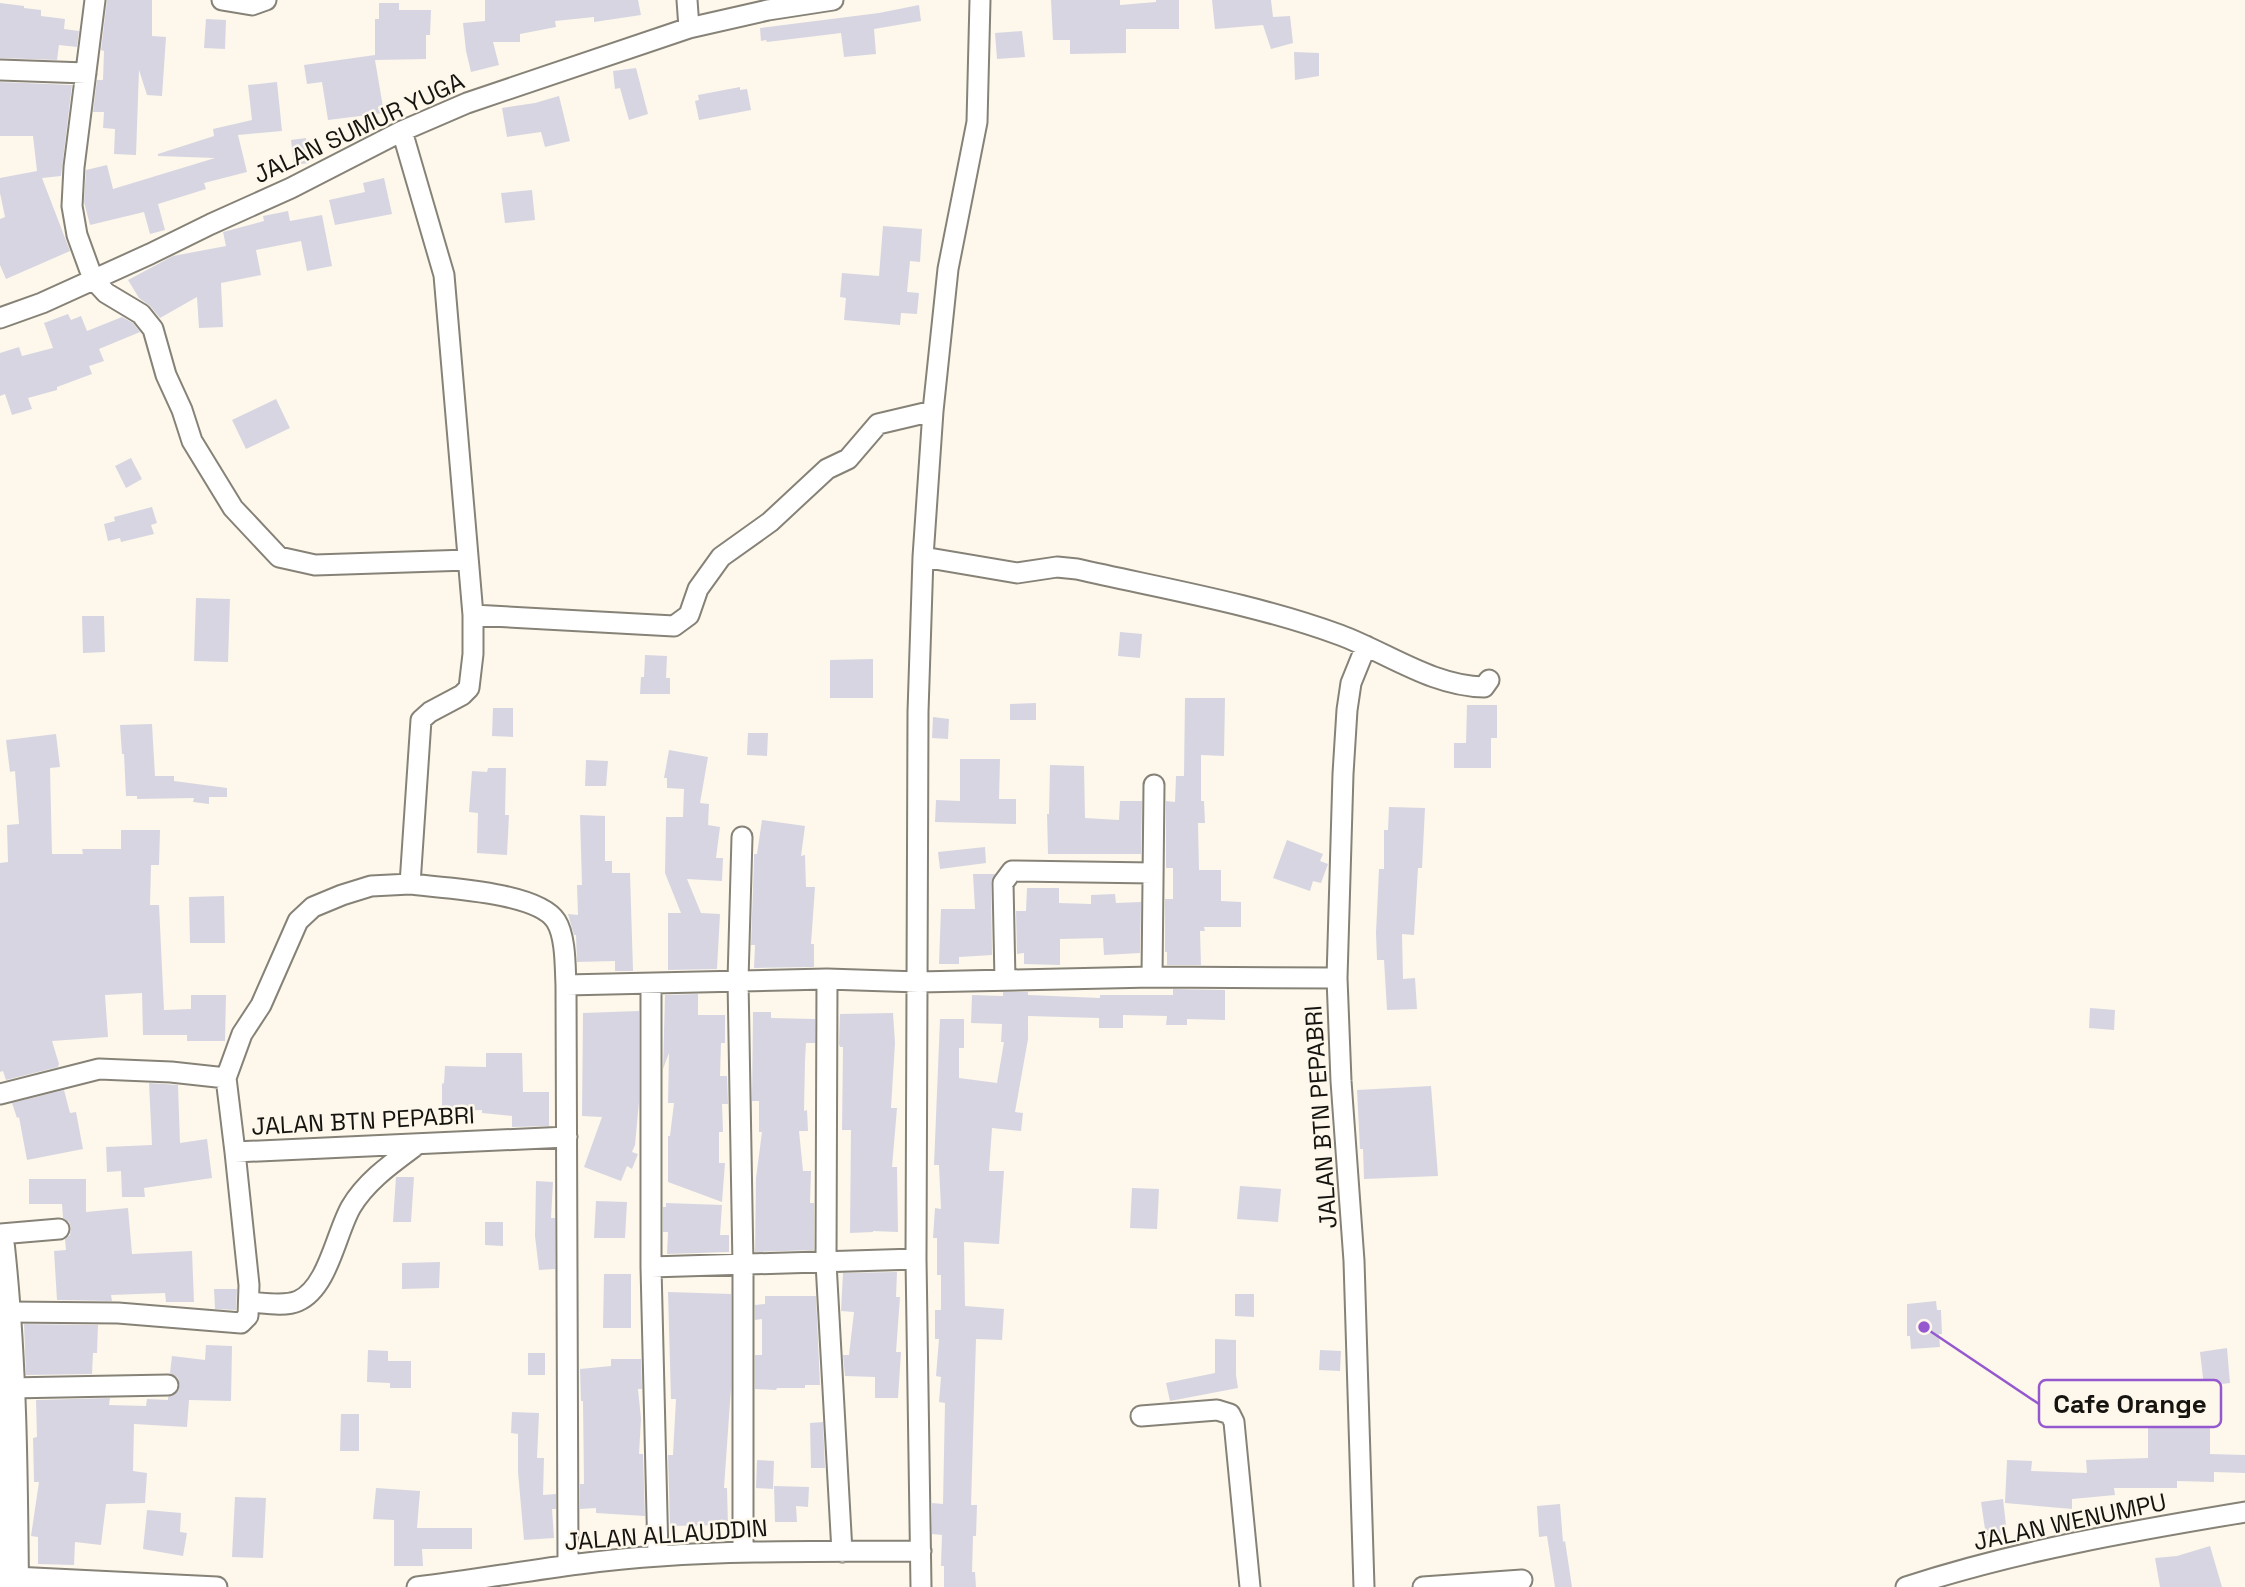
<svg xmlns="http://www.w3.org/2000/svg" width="2245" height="1587" viewBox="0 0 2245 1587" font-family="'Space Grotesk',sans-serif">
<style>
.building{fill:#d7d5e2}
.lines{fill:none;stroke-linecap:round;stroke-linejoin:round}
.street-casing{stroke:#868277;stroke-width:23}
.secondary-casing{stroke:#868277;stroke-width:32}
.street{stroke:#fff;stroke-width:19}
.secondary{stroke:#fff;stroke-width:28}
.labels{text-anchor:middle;stroke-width:5;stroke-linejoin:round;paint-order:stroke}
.street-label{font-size:24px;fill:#161410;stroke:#fdf8eb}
.leader{fill:none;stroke:#9558ce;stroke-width:2.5}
.callout-dot{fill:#9558ce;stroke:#fdf8eb;stroke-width:2.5}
.callout{fill:#fdf8eb;stroke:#9558ce;stroke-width:2.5}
.callout-label{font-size:26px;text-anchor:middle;font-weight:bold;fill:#161410}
</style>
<rect width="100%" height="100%" fill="#fdf8eb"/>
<path class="building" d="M107 0H152V36L166 37 162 96 147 95 139 70 136 155 114 154 115 129 103 128 104 112H93L97 80H103L104 51 101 50Z
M485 0H638L641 15 594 22V17L555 21 556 27 520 34V42H493L499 65 471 72 466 51 463 23 485 21Z
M1051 0H1120V5L1156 2V0H1179V29H1126V53L1070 54V40H1053Z
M1212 0H1271L1273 17 1290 16 1293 43 1271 49 1263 25 1215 29Z
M0 3 24 6V8L41 10V16L65 19 64 29 79 31 77 47 59 45 57 60 0 58Z
M379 3H399V10H431L430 35H426V59L375 60 384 113 328 120 322 82 307 84 304 65 375 55V19H379Z
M919 5 921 21 874 29 876 54 844 57 841 33 767 42 766 40 761 41 760 28 879 13Z
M206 19 226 20 225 49 204 48Z
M1022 31 1025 57 997 59 995 33Z
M1294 52 1319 53V76L1295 80Z
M636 68 648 114 629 120 620 88 615 89 613 71Z
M0 82 72 85 61 176 42 178 70 251 6 279 0 265V219L5 217 0 193V178L37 171 33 136H0Z
M277 82 282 131 238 135 247 172 204 183 206 189 158 204 165 230 150 234 144 212 90 225 84 202 86 170 107 165 113 189 215 158 158 156V154L214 136 213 129 252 120 248 85Z
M740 87V90L747 89 751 110 699 120 695 101 699 100 698 95Z
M559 96 570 141 545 147 541 132 507 137 502 108 535 103Z
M306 138 309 163 294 165 291 140Z
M384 178 392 214 335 225 329 200 365 192 363 183Z
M532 190 535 220 505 223 501 193Z
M288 211 290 221 322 215 332 266 307 271 301 241 256 250 261 275 221 283 223 327 199 328 197 297 160 318 150 306 139 298 128 280 173 256 226 246 223 232 264 221 263 216Z
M883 226 922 229 920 262 910 261 907 292 919 293 917 314 901 313 900 325 844 320 846 298 840 297 842 273 879 276Z
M68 314 71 320 81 316 87 331 122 317 133 323 140 332 99 349 104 361 89 366 92 374 57 387V390L28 398 32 409 12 415 5 394 0 396V353L19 347 22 356 53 348 44 323Z
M276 399 290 428 246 449 232 420Z
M131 458 142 479 126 488 115 466Z
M152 507 157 523 151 525 154 534 121 542 120 538 108 541 104 524 115 521 114 517Z
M196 598 230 599 228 662 194 661Z
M82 616H104L105 652 83 653Z
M1120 632 1142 634 1140 658 1118 656Z
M645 655 667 656 666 678H670V694H640L641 677H644Z
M873 659V698H830V660Z
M1185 698H1225L1224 756 1201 755V801H1204L1205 823H1198L1199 870H1221V901L1241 902V927H1204L1205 931H1200L1201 965H1167V952H1165V899H1173V868H1166V801L1175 802 1176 776H1184Z
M1036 703V720H1010V704Z
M1467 705H1497V738H1491V768H1454V743H1466Z
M493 708H513V737L492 736Z
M933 717 949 719 948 739 932 738Z
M152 724 155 776H174V781L227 788V797H209V804L193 802 194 798 137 799V796H126L124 754H122L120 725Z
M748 733H768L767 756 747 755Z
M56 734 60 767 50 768 52 854H83L82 849H121V830H160L159 865H151L150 905H159L164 1010 191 1009V995H226L225 1041H187V1035H143L142 993 105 995 108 1037 52 1041 59 1064 58 1067 6 1080 3 1071 0 1072V863L8 862 7 825 19 824 15 771 10 772 6 740Z
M669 750 708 757 700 803 709 804 708 825 720 827 716 858H723L722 881 687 879 701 913 720 914 717 969 668 970V913H681L665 873 666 817H683L684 789 667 788V778H664Z
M960 759H1000L999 799H1016V824L935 822 936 800 960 801Z
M586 760 608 761 606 786H585Z
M1050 765 1084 766 1085 818 1119 820 1120 801H1142L1141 854H1048L1047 814H1049Z
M488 768H506L505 815H509L507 855 477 853 478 813 469 812 472 771 487 772Z
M1389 807 1425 808 1422 868H1418L1414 935 1402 934 1403 979 1415 978 1417 1009 1387 1010 1384 960H1377L1376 933 1379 869H1384V830H1388Z
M580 815 605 816V861H612V873H630L633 971H615V961L577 962 576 935H574L568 914 578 915 577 885H582Z
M762 820 805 826 801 856 805 855 806 887H815L811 944H814V967L754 968 755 945H751L754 859V854H757Z
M1287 840 1323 854 1320 861 1328 864 1321 883 1313 881 1310 891 1273 878Z
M985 847 986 863 940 869 938 852Z
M973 874H995L991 883 992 955 959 957V964H939L941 909H975Z
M1027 888H1059V903L1091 904V895L1115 894 1116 903 1141 902 1140 953 1104 955 1103 938 1060 939V965L1024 964V953L1017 954 1016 911H1026Z
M224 896 225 943H190L189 897Z
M1173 989 1225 990V1020L1187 1019V1025H1166L1167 1016 1123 1015V1028H1099V1018L1028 1016V1039L1015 1112 1023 1113 1021 1131 992 1128 989 1171H1004L999 1244 964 1242 965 1306 1004 1309 1002 1340 976 1339 971 1505H977L976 1536H973L972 1572H975L976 1587H944V1566H941L942 1535 932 1534V1503L943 1504 945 1403 939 1402 941 1377 936 1376 939 1339H935V1310H941V1275H937V1238H933L935 1208 941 1209 939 1165H934L940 1019H964V1048H959V1078L997 1083 1004 1042H1001L1002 1024 971 1023 972 995 1003 996V992H1028V995L1100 998V995H1173Z
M698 994V1015H725V1043H721L720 1076H727L728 1104H722L723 1132H719V1163H725L722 1202 668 1182V1136H670L674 1103H668L669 1053 663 1069 665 995Z
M2090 1008 2115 1010 2114 1030 2089 1028Z
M639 1011V1102L635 1145 632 1152 638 1154 632 1169 627 1166 621 1181 584 1167 602 1117 582 1116 583 1013Z
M753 1012H771V1018L815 1019V1043H806L805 1061 804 1111 807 1110 808 1131H799L803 1171H811L810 1203H814V1250L755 1252 756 1178 762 1132H759V1101H752Z
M893 1013 895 1043 891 1108H897L892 1167H897L898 1232 873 1231V1232L850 1233 851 1130H842L843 1047H840L839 1044 840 1014Z
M486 1053H522L523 1092H549V1126L512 1127V1116L482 1113V1110L442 1111V1084L444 1083 445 1066 486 1067Z
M149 1083 178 1085 180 1143 207 1139 212 1178 144 1188 145 1197H122L121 1171 107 1172 106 1147 152 1145Z
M1431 1086 1438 1176 1364 1179 1363 1149H1360L1357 1090Z
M64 1090 70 1113 76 1112 83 1149 27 1160 19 1117 17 1118 12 1103Z
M396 1177H414L411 1222H393Z
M29 1179H86V1212L128 1208 132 1254 192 1251 194 1302H166L165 1293 111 1295 112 1301 57 1300 54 1251 66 1250 65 1239 70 1235 71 1227 69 1222 63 1218 62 1204H29Z
M536 1181 553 1182 551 1218H555V1269L539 1270 535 1236Z
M1240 1186 1281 1189 1278 1222 1237 1219Z
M1132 1188 1159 1189 1157 1229 1130 1228Z
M596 1201 627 1202 625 1238H594Z
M666 1203 722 1205 720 1235H729V1252L667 1254 668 1232H663V1207H666Z
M485 1222H503V1246L485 1245Z
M440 1262 439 1288 402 1289V1263Z
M897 1272 896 1297H900L896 1352H901L898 1398H875V1377L845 1376 843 1355H849L854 1312 841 1311 843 1273Z
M604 1274H631V1328H603Z
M214 1289H237L236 1310 215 1309Z
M668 1292 731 1294V1388L724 1488H727L728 1525 670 1526 668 1455H673L676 1399H671Z
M1235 1294H1254V1317L1235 1316Z
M765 1296H816L820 1385H805V1388H777L776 1390 755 1389V1355H762V1319L755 1320V1305L765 1304Z
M1936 1301 1937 1310H1941L1942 1334H1939L1940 1347 1911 1349 1910 1336H1907V1304Z
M24 1324 98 1325 97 1353H93L92 1374 26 1375Z
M1215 1339 1236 1340V1375L1238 1388 1170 1401 1166 1383 1215 1373Z
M206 1345 232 1346 231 1401 189 1400 187 1427 134 1424 133 1471 147 1473 145 1503 106 1504 101 1545 75 1542 74 1565 38 1564V1537L31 1536 39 1482H34L33 1438 37 1437 36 1400 110 1398 109 1405 146 1406 147 1399 168 1400V1397L178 1391 180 1385 178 1378 170 1373 172 1356 205 1360Z
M2227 1348 2230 1383 2204 1386 2200 1352Z
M368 1350 388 1351V1361H411V1388H390V1383L367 1382Z
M1320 1350 1341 1351 1340 1371 1319 1370Z
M528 1353H545V1375H528Z
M611 1359H641L642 1389H638L641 1419 639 1454H643L645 1516 596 1513V1508L580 1509V1484H584L583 1401H581L580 1369 611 1366Z
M512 1412 539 1413 537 1458H544L543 1495 556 1494V1509H552L554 1538 524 1540 518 1472V1434L511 1433Z
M341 1414H359V1451H340Z
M823 1422 825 1468H811L810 1423Z
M2148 1423 2210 1425V1454L2245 1455V1473L2214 1472V1482L2177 1481V1488H2114L2115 1495 2072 1499V1509L2005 1503 2007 1460 2032 1461 2031 1471 2087 1473 2086 1460 2148 1458Z
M757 1460 774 1461 773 1489 756 1488Z
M774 1486 809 1487 808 1507 796 1506 797 1522H775Z
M376 1488 420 1491 417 1528H472V1549H422L423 1566H394V1520L373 1519Z
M235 1497 266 1498 263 1558 232 1557Z
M2003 1499 2007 1534 1986 1536 1981 1502Z
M1560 1504 1563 1542 1565 1541 1572 1587H1555L1547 1536 1539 1537 1537 1506Z
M147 1510 181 1513 180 1532 187 1533 183 1556 143 1549Z
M2210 1546 2222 1587H2160L2155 1558 2177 1556Z"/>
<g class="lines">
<defs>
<path id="street" d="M95 0 74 167 72 206 77 235 93 279 106 293 141 314 153 329 166 375 182 410 192 441 233 508 279 557 315 565 468 560
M222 0 252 5 266 0
M687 0 689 28
M0 70 86 73
M0 318 42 303 150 254 211 224 291 188 402 131 467 103 689 28 768 10 833 0
M923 557 1017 573 1057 567 1077 569C1165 589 1255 604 1340 635 1388 653 1432 686 1484 687L1489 680
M473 615 674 626 689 615 698 589 721 557 770 522 827 469 848 459 878 424 933 411
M742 837 738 980 743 1265V1552
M410 884C443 888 538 892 556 921 566 937 565 967 566 985
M1152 977 1154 785
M1337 978 1343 774 1347 710 1351 683 1366 646
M827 979 826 1263 842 1552
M1005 980 1003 883 1012 871 1153 873
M651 984V1267L658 1556
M0 1094 99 1069 171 1072 226 1078
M235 1152 226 1078 242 1034 261 1005 298 921 313 907 342 895 371 886 410 884 421 720 430 712 462 695 469 688 473 654V615L444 275 402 131
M0 1234 59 1229
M651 1267 916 1259
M249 1302C264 1303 285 1307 298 1301 328 1288 336 1233 351 1207 367 1180 394 1162 418 1144
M7 1312 118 1313 241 1323 248 1316 249 1285 235 1152 567 1137
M9 1388 168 1385
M1141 1416 1217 1410 1230 1414 1234 1422 1250 1587
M568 1565 566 985 827 979 919 982 1152 977 1337 978 1341 1081 1354 1261 1364 1587
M14 1577 217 1587
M417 1587C498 1577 578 1561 660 1556 747 1550 834 1552 921 1551
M921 1587 916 1259 918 712 923 557 933 411 948 269 977 122 980 0
M1423 1587 1522 1580
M1906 1587C2016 1551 2131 1531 2245 1512"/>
<path id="secondary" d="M0 1247C12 1358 13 1474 14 1587"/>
</defs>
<use href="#street" class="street-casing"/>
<use href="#secondary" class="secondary-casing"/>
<use href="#street" class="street"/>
<use href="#secondary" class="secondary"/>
</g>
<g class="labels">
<g class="street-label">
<text transform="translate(359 128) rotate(-25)" y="8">JALAN SUMUR YUGA</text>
<text transform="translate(1321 1117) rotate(-94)" y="8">JALAN BTN PEPABRI</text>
<text transform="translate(363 1121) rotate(-3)" y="8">JALAN BTN PEPABRI</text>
<text transform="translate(2070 1522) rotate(-12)" y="8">JALAN WENUMPU</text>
<text transform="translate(666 1535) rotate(-4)" y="8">JALAN ALLAUDDIN</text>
</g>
</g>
<path class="leader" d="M1924 1327L2039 1404"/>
<circle class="callout-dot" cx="1924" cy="1327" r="7"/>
<rect class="callout" x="2039" y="1380" width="182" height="47" rx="7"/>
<g class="callout-label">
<text x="2130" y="1413">Cafe Orange</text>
</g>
</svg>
